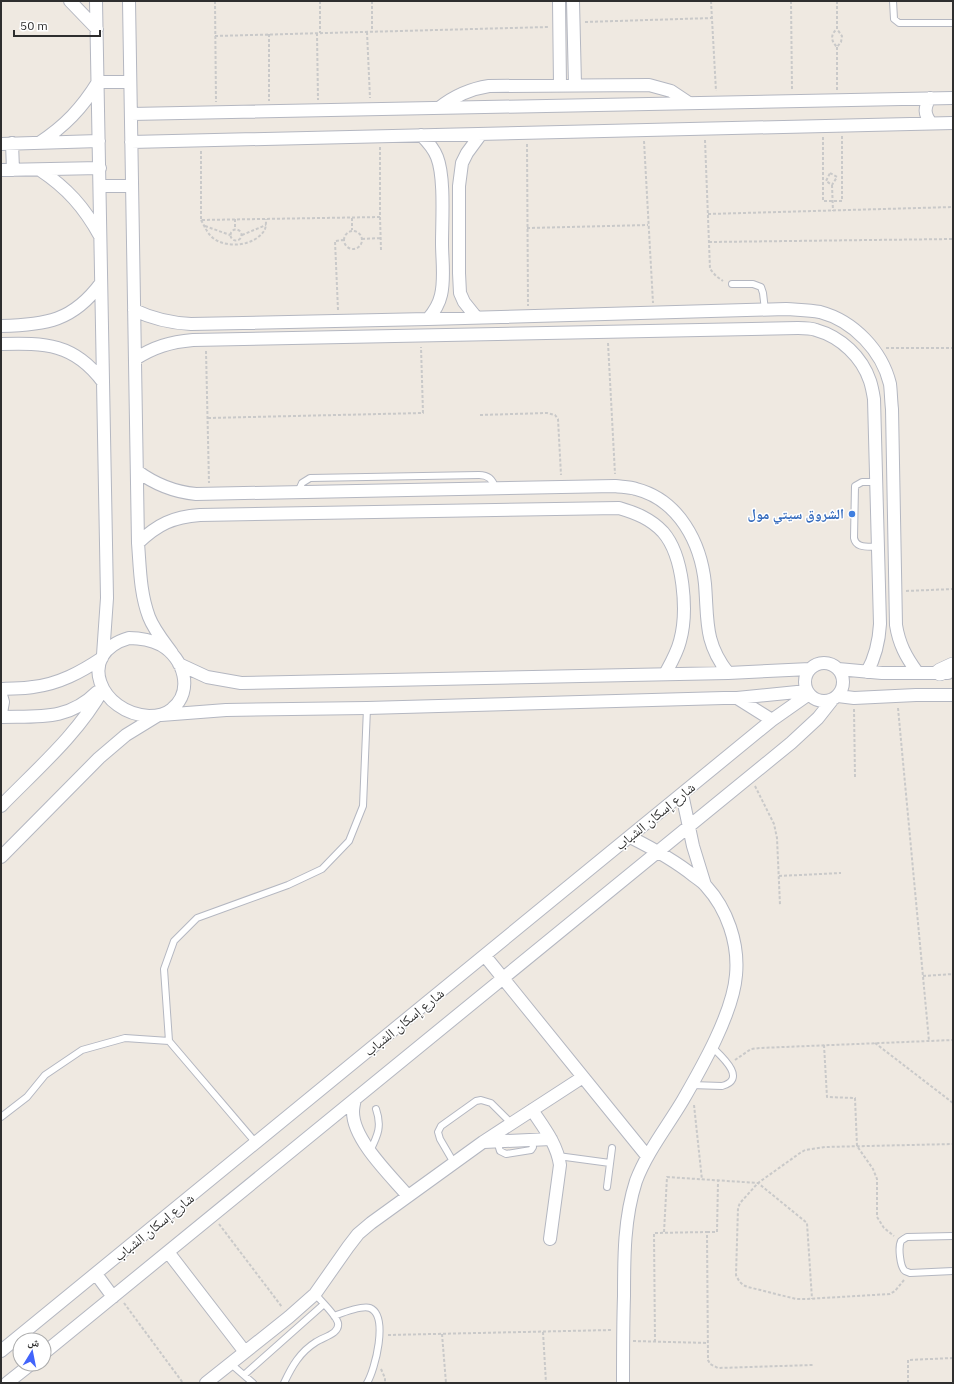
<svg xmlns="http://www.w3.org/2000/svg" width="954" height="1384" viewBox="0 0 954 1384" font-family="'IBM Plex Sans','Noto Naskh Arabic',sans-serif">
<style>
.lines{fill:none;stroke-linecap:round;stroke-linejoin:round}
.lane-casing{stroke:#b4b7c1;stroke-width:8}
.street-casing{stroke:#b4b7c1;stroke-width:14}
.secondary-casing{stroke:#b4b7c1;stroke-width:18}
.path{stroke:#c9c9c9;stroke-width:2;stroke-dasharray:3 2;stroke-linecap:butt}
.lane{stroke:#fff;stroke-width:6}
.street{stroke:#fff;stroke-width:12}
.secondary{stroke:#fff;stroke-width:17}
.shop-dot{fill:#3f7fe0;stroke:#fff;stroke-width:1.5}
.labels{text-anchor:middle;stroke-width:3;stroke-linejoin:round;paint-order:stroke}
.shop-label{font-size:14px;font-weight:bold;fill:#366cbe;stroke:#fff;text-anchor:end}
.street-label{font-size:14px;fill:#2e2e2e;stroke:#fff}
</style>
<rect width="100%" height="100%" fill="#efe9e1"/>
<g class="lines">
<defs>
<path id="lane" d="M893 1 894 19 899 23H953
M732 284H753L761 287 763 293 765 310
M877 482H862L855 486 854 538C856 549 869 546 878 547
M298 492 302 483 310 478 479 475C488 475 493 479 495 488
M691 1085 722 1086C748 1079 721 1056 712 1047
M1 1117 27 1097 45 1075 82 1050 125 1038 169 1041
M497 1141 500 1151 506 1154 531 1150 533 1147 532 1139
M256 1143 169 1041 164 969 174 941 197 918 288 885 322 869 349 841 363 806 367 708
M370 1151C378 1135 382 1126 376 1109
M558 1156 610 1163
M454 1163 440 1139 438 1132 441 1126 476 1101 481 1100 491 1103 511 1123
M607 1187 612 1148
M953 1236 907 1237C904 1239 903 1239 901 1241 898 1247 900 1267 905 1271L910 1273 953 1271
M334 1316C342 1313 362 1305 370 1308 389 1316 375 1370 367 1383
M231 1364 253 1383
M244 1375 324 1304
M284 1383C292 1366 300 1352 316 1342 323 1337 340 1334 338 1323 336 1315 321 1301 315 1294"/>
<path id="street" d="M70 1 97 29
M96 1 107 598 103 655
M129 1 138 543C140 568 140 593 149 617 154 630 164 642 172 653
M559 1 560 86
M573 1 575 85
M930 98C924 108 924 114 931 123
M439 108C454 96 469 89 489 86L649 85 671 91 689 103
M131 114 953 98
M421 135C428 142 434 149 437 157 445 177 442 221 442 243 442 260 445 279 441 295 439 304 434 312 428 319
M131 142 953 123
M12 143 13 170
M39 143C65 126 82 108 98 82H130
M1 144 99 141
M1 170 100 168
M40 170C67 188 84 207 100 236
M100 186H132
M134 310C153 319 170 323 191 324L428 319 786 309C798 310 809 310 820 312 854 321 882 351 890 384 891 392 891 401 892 409L896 625C899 644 906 657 917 672
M476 317 464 302 460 293 459 273V186L462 163 467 153 481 134
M1 326C46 325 73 321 101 283
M1 344C45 343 74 343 103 382
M135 359C154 347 170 342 193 340L798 328C804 328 811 328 816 330 841 337 862 357 870 381 872 387 873 393 874 399L880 624C879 642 876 656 867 672
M137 471C156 485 174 492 196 494L615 486C622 487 630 487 636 489 679 500 701 543 705 584 708 621 704 642 728 673
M138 543C158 524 173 517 200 515L619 508C636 513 651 519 663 532 684 556 688 612 680 641 677 653 671 663 665 674
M129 638C140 638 151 640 161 645 184 658 194 691 172 709 165 715 157 716 149 716 101 714 74 654 129 638Z
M805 682a19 19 0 1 1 38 0a19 19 0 1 1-38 0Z
M179 664 207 677 241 683 728 673 810 669
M838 669 882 673H948
M1 689C11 688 22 689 33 687 59 684 81 672 102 658
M1 695 3 702 1 713
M838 696 854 698 916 695H953
M737 698 772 720
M161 715 226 710 367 708 724 698H737L807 691
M1 717C38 716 68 721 97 692
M682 794 693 846 705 885
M1 806C37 769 78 734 103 689
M1 857 99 758 126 735 157 716
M485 956 647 1156
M355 1099C354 1103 353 1108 353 1112 353 1140 391 1176 408 1196
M532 1110C544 1128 557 1144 560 1165L550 1239
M484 1142 551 1139
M168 1252 245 1352
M96 1274 113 1297
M1 1351 772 720 809 694
M44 1353 791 743 818 718 833 699
M7 1383 31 1364
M206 1383 289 1317 315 1294 348 1247 358 1234 371 1223 483 1142 583 1077
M623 1383C623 1354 623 1325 624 1296 624 1257 624 1218 636 1181 647 1152 667 1127 683 1100 702 1067 733 1013 736 975 739 943 727 909 706 886 703 882 698 879 694 876 674 860 652 848 630 837"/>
<path id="secondary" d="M940 672 953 666"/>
</defs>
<use href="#lane" class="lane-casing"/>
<use href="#street" class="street-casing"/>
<use href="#secondary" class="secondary-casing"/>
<path class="path" d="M215 1 216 102
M320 1V33
M372 1V32
M711 1 716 91
M791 1 792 90
M837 1V29C830 35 831 41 837 47L841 42 842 36 837 29
M585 22 712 18
M367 32 370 98
M317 33 318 100
M269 34V101
M215 36 548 27
M837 47V90
M953 134V139
M823 137V201H842V136
M705 140 710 269 716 276 723 281
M644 141 653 303
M527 144 528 306
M201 151V220L380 217V147
M830 173 837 177 832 185 826 181Z
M832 185 833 211
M708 214 953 207
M380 217 381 250
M352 218V230
M235 219V229
M201 220C205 227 207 233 213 238 227 249 254 246 264 231 266 228 266 224 266 219
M205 226 230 235
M527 228 648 225
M230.5 235a5.5 5.5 0 1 1 11 0a5.5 5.5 0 1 1-11 0Z
M344 240a9 9 0 1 1 18 0a9 9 0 1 1-18 0Z
M242 235 266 225
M362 239 380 238
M709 242 953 239
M338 310 335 241 343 240
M608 343 615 474
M886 348H953
M206 351 209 483
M480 415 547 413 555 415 558 419 561 475
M208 418 423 413 421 347
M906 591 953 589
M898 708 929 1041
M854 709 855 777
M755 786 774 824 777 838 780 905
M779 876 841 873
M923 976 953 974
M875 1043 953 1103
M824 1045 827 1097 855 1098 857 1146 873 1169 877 1179V1217L884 1228 894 1236
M735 1060 751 1049 760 1048 953 1040
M694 1105 702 1180
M219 1224 282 1307
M664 1232 667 1177 758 1183 807 1223 812 1299
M707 1232H717L718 1181
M904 1280 895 1291 890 1294 806 1299H796L748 1287C742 1285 739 1282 736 1275L738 1208 740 1203 758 1183 800 1153 805 1150 825 1147 953 1144
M124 1303 183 1383
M543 1332 546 1383
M442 1334 446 1383
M388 1335 612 1330
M633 1341 708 1343
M655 1342 654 1233 707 1232 708 1360 710 1364 718 1368 813 1365
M381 1369 385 1378V1383
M908 1383V1360L953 1358"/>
<use href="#lane" class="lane"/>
<use href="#street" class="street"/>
<use href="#secondary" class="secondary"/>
</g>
<circle class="shop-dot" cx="852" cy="514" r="4"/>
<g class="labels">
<g class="shop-label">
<text x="844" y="519">الشروق سيتي مول</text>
</g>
<g class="street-label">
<text transform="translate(655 816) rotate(-39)" y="5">شارع إسكان الشباب</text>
<text transform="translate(404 1022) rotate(-39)" y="5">شارع إسكان الشباب</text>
<text transform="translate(154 1227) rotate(-39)" y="5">شارع إسكان الشباب</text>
</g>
</g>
<rect width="954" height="1384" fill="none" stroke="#2e2e2e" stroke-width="4"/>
<g transform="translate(32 1352) rotate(10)"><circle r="19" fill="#ffffff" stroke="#ababab"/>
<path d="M0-3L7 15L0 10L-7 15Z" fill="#4264fb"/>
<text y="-6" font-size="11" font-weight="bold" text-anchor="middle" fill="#2e2e2e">ش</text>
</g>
<path d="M14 30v6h86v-6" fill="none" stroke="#2e2e2e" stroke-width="2"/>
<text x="20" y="30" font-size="12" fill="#2e2e2e" stroke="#ffffff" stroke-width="3" paint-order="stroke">50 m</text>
</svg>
